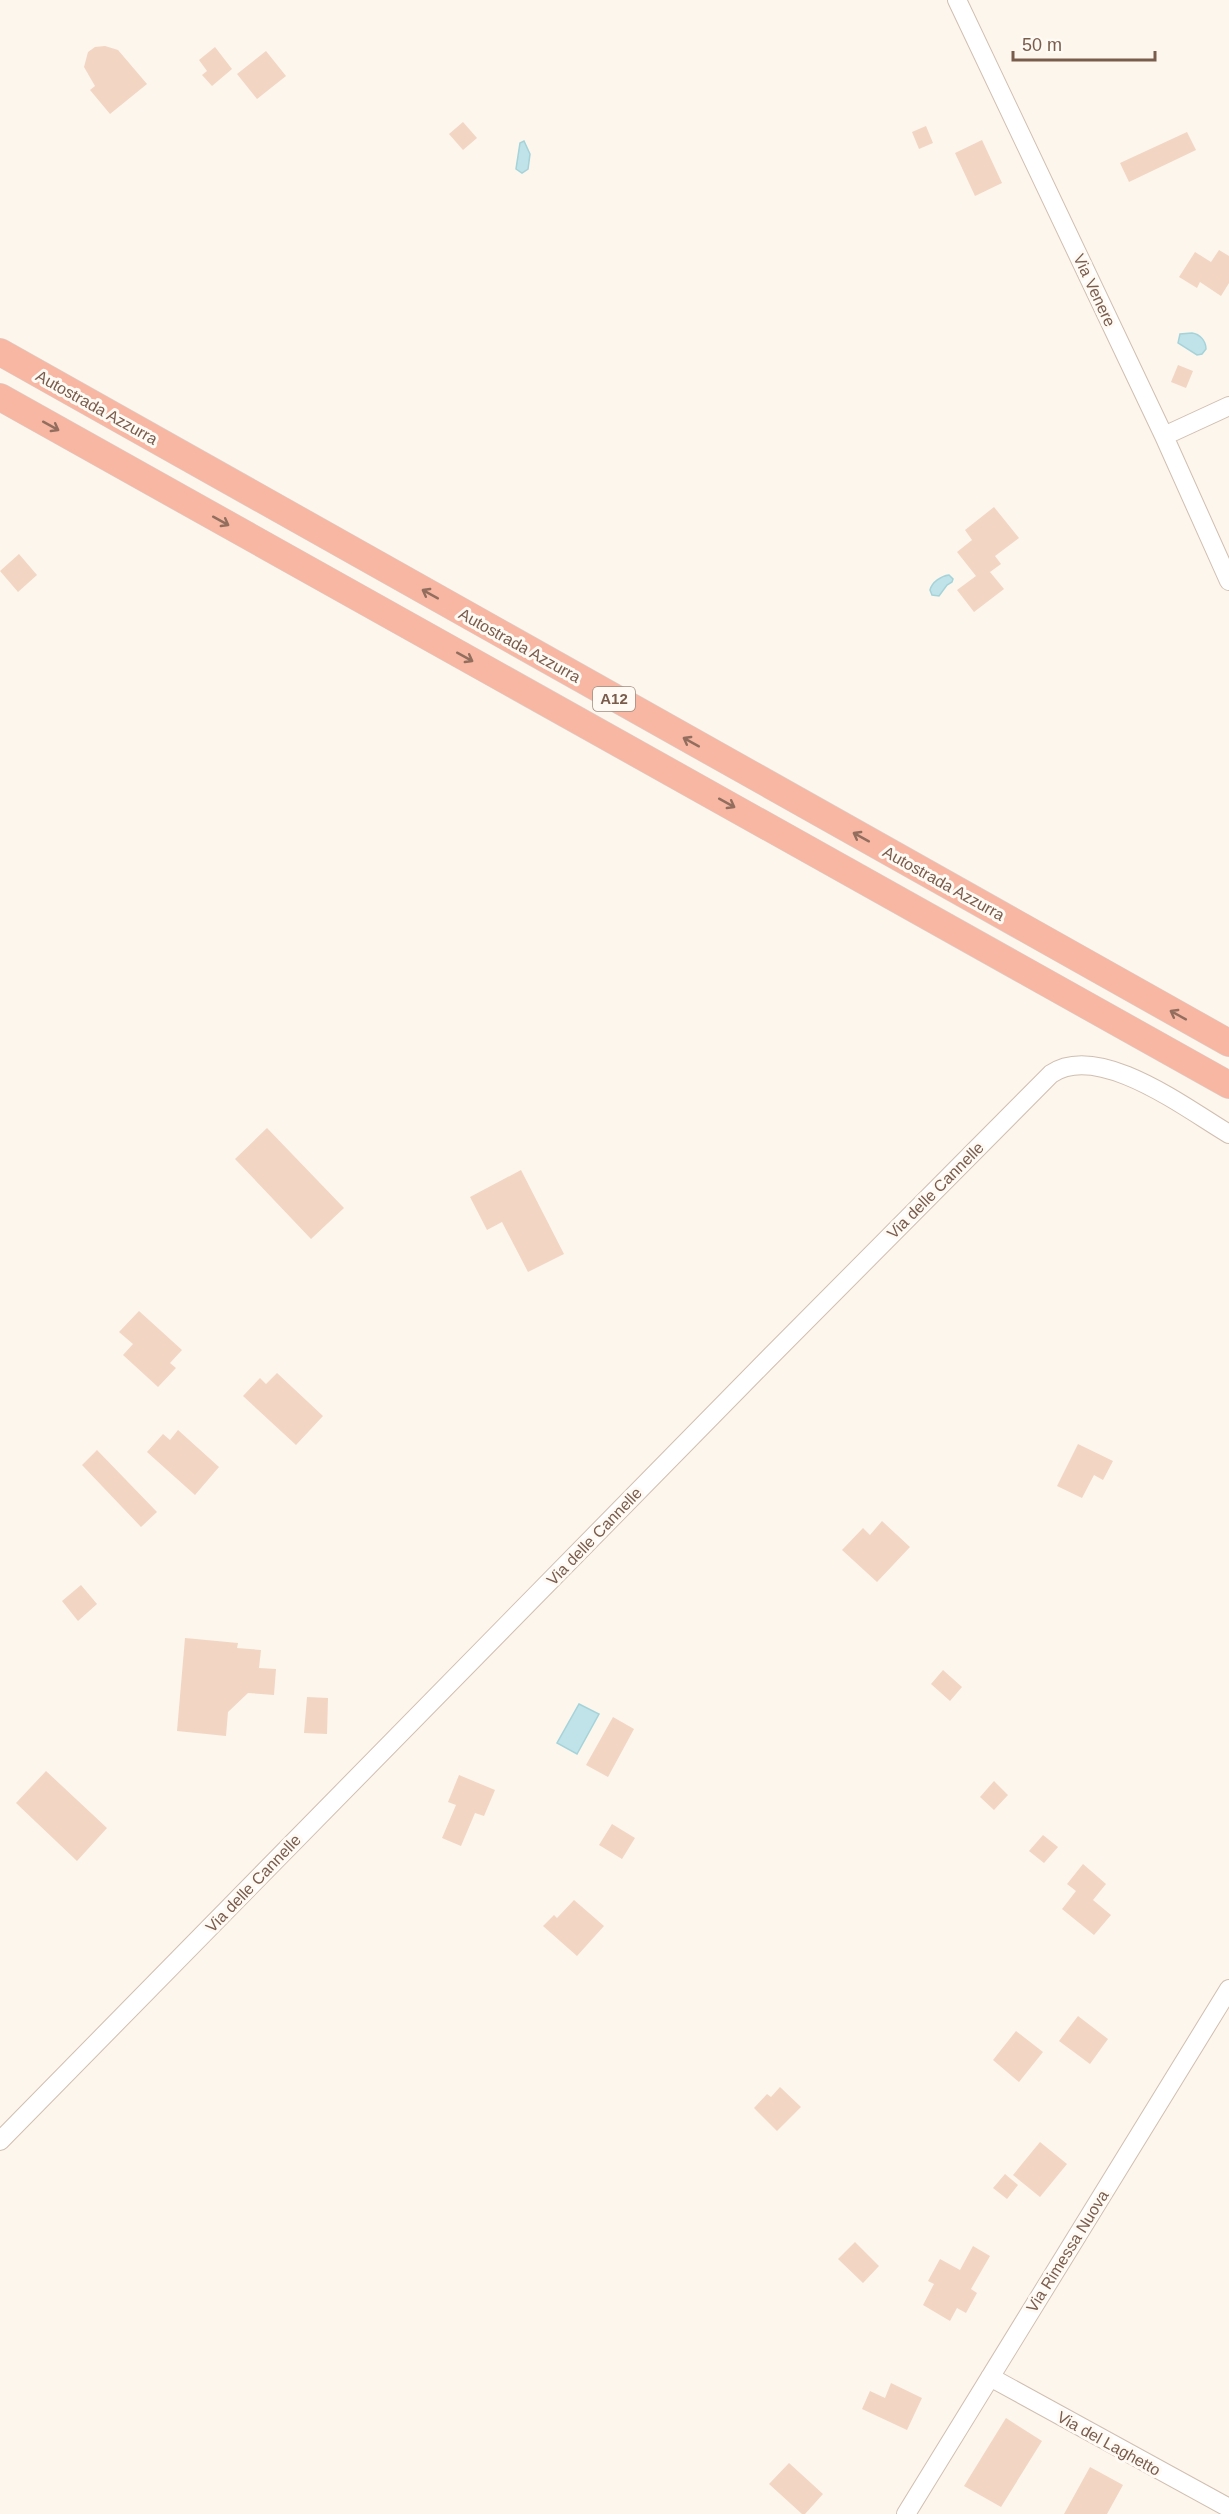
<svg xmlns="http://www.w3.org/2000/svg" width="1229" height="2514" viewBox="0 0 1229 2514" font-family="Arial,sans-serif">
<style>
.water{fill:#bfe3e8;stroke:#a5d3da;stroke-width:1.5}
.building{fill:#f3d5c3}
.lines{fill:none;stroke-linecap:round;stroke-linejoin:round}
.minor-casing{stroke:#d1beb0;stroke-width:20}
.highway-casing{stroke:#dad1cd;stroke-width:28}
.minor{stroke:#fff;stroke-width:18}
.highway{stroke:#f7b7a3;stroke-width:27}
.oneway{stroke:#936e5e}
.labels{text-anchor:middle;stroke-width:6;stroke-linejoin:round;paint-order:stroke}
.shield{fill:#fffaf3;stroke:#a28b7f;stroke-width:1.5}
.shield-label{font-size:15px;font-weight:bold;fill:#7a5c4d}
.street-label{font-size:16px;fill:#7a5c4d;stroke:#fffaf3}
</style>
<rect width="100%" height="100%" fill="#fdf6ec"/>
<path class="water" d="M524 141 530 154 528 169 522 173 516 169 520 143Z
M1192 333C1200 334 1206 341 1206 349L1202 354 1197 355 1178 343 1180 334Z
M949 575 953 579 952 582 947 585 939 596 932 595 930 590C932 582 941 576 949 575Z
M579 1704 599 1714 577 1754 557 1743Z"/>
<path class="building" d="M105 46 118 50 147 84 110 114 90 90 95 86 84 67 88 52 95 47Z
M215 47 232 69 212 86 202 75 207 71 199 60Z
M266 51 286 76 257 99 237 74Z
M463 122 477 138 463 150 449 134Z
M926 126 933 143 919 149 912 132Z
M1187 132 1196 150 1129 182 1120 163Z
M982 140 1002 183 975 196 955 153Z
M1219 250 1229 256V283L1221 296 1200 282 1197 288 1179 277 1195 252 1211 262Z
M1178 365 1193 371 1186 388 1171 382Z
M994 507 1019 538 995 556 1001 564 990 572 1004 589 974 612 957 590 976 576 957 552 972 540 965 530Z
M19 554 37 575 18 592 0 571Z
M267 1128 344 1208 311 1239 235 1159Z
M521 1170 564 1254 528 1272 502 1222 487 1230 470 1197Z
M139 1311 182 1350 170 1363 176 1368 158 1387 123 1355 133 1344 119 1332Z
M277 1373 323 1416 296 1445 243 1396 260 1378 266 1384Z
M178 1430 219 1467 195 1495 147 1452 163 1434 170 1440Z
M1078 1444 1113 1461 1103 1480 1094 1475 1082 1498 1057 1486Z
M97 1450 157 1512 141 1527 82 1465Z
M882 1521 910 1547 877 1582 842 1550 863 1528 870 1535Z
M81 1585 97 1604 78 1621 62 1601Z
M185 1638 238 1643 237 1648 261 1650 259 1668 276 1669 274 1695 248 1693 228 1712 226 1736 177 1731Z
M943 1670 962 1687 950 1701 931 1684Z
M307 1697 328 1698 327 1734 304 1733Z
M613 1717 634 1729 608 1777 586 1765Z
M46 1771 107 1828 77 1861 16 1803Z
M459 1775 495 1790 484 1816 475 1813 461 1846 442 1838 456 1805 448 1802Z
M994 1781 1008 1795 994 1810 980 1797Z
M612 1824 635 1838 622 1859 599 1845Z
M1043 1835 1058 1847 1044 1863 1029 1851Z
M1083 1864 1106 1884 1093 1900 1111 1915 1094 1935 1062 1909 1076 1891 1067 1884Z
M574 1900 604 1926 577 1956 543 1926 554 1915 557 1918Z
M1078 2016 1108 2039 1090 2064 1059 2041Z
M1016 2031 1043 2052 1019 2082 993 2060Z
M780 2087 801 2107 777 2131 754 2108 767 2094 771 2097Z
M1040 2142 1067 2164 1040 2197 1013 2175Z
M1005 2174 1018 2185 1007 2199 993 2188Z
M855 2242 879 2266 863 2283 838 2259Z
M973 2246 990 2256 971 2289 977 2293 966 2313 957 2308 950 2321 923 2305 934 2284 928 2281 940 2259 960 2270Z
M891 2383 922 2398 907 2430 862 2409 870 2391 885 2398Z
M1006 2418 1042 2441 1001 2507 964 2486Z
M789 2463 823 2494 805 2514H802L769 2484Z
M1090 2467 1123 2485 1107 2514H1064Z"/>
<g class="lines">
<defs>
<path id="minor" d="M957 0 1164 436 1229 581
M1164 436 1229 406
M0 2141 765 1362 1051 1074C1099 1041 1188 1110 1229 1134
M990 2377 1229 2508
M906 2514 1229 1989"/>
<path id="highway" d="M0 352 1229 1043
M0 397 1229 1085"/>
</defs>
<use href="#minor" class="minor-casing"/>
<use href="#highway" class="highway-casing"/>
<use href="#minor" class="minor"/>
<use href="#highway" class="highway"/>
</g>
<defs><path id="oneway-shaft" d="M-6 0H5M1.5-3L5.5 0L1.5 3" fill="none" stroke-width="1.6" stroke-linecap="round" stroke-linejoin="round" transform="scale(1.5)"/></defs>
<g class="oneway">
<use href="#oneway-shaft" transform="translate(51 426) rotate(29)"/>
<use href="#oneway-shaft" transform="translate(221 521) rotate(29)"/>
<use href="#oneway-shaft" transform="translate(430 594) rotate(-151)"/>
<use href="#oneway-shaft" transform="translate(465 657) rotate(29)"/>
<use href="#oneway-shaft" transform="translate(691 742) rotate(-151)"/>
<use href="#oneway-shaft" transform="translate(727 803) rotate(29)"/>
<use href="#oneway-shaft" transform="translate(861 837) rotate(-151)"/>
<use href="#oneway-shaft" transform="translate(1178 1015) rotate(-151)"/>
</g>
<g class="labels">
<rect class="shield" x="593" y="687" width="42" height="24" rx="4.5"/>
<g class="shield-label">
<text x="614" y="704">A12</text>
</g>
<g class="street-label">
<text transform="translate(1095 290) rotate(65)" y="6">Via Venere</text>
<text transform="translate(97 407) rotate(29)" y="6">Autostrada Azzurra</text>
<text transform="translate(520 645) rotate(29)" y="6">Autostrada Azzurra</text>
<text transform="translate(944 883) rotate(29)" y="6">Autostrada Azzurra</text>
<text transform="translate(935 1190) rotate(-45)" y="6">Via delle Cannelle</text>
<text transform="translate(594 1536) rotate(-46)" y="6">Via delle Cannelle</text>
<text transform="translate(253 1883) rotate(-46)" y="6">Via delle Cannelle</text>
<text transform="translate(1067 2251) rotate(-58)" y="6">Via Rimessa Nuova</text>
<text transform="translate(1109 2443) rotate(29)" y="6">Via del Laghetto</text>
</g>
</g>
<path d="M1013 51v9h142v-9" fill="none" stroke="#7a5c4d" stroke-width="3"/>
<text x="1022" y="51" font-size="18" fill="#7a5c4d" stroke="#fffaf3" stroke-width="4.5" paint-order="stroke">50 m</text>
</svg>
